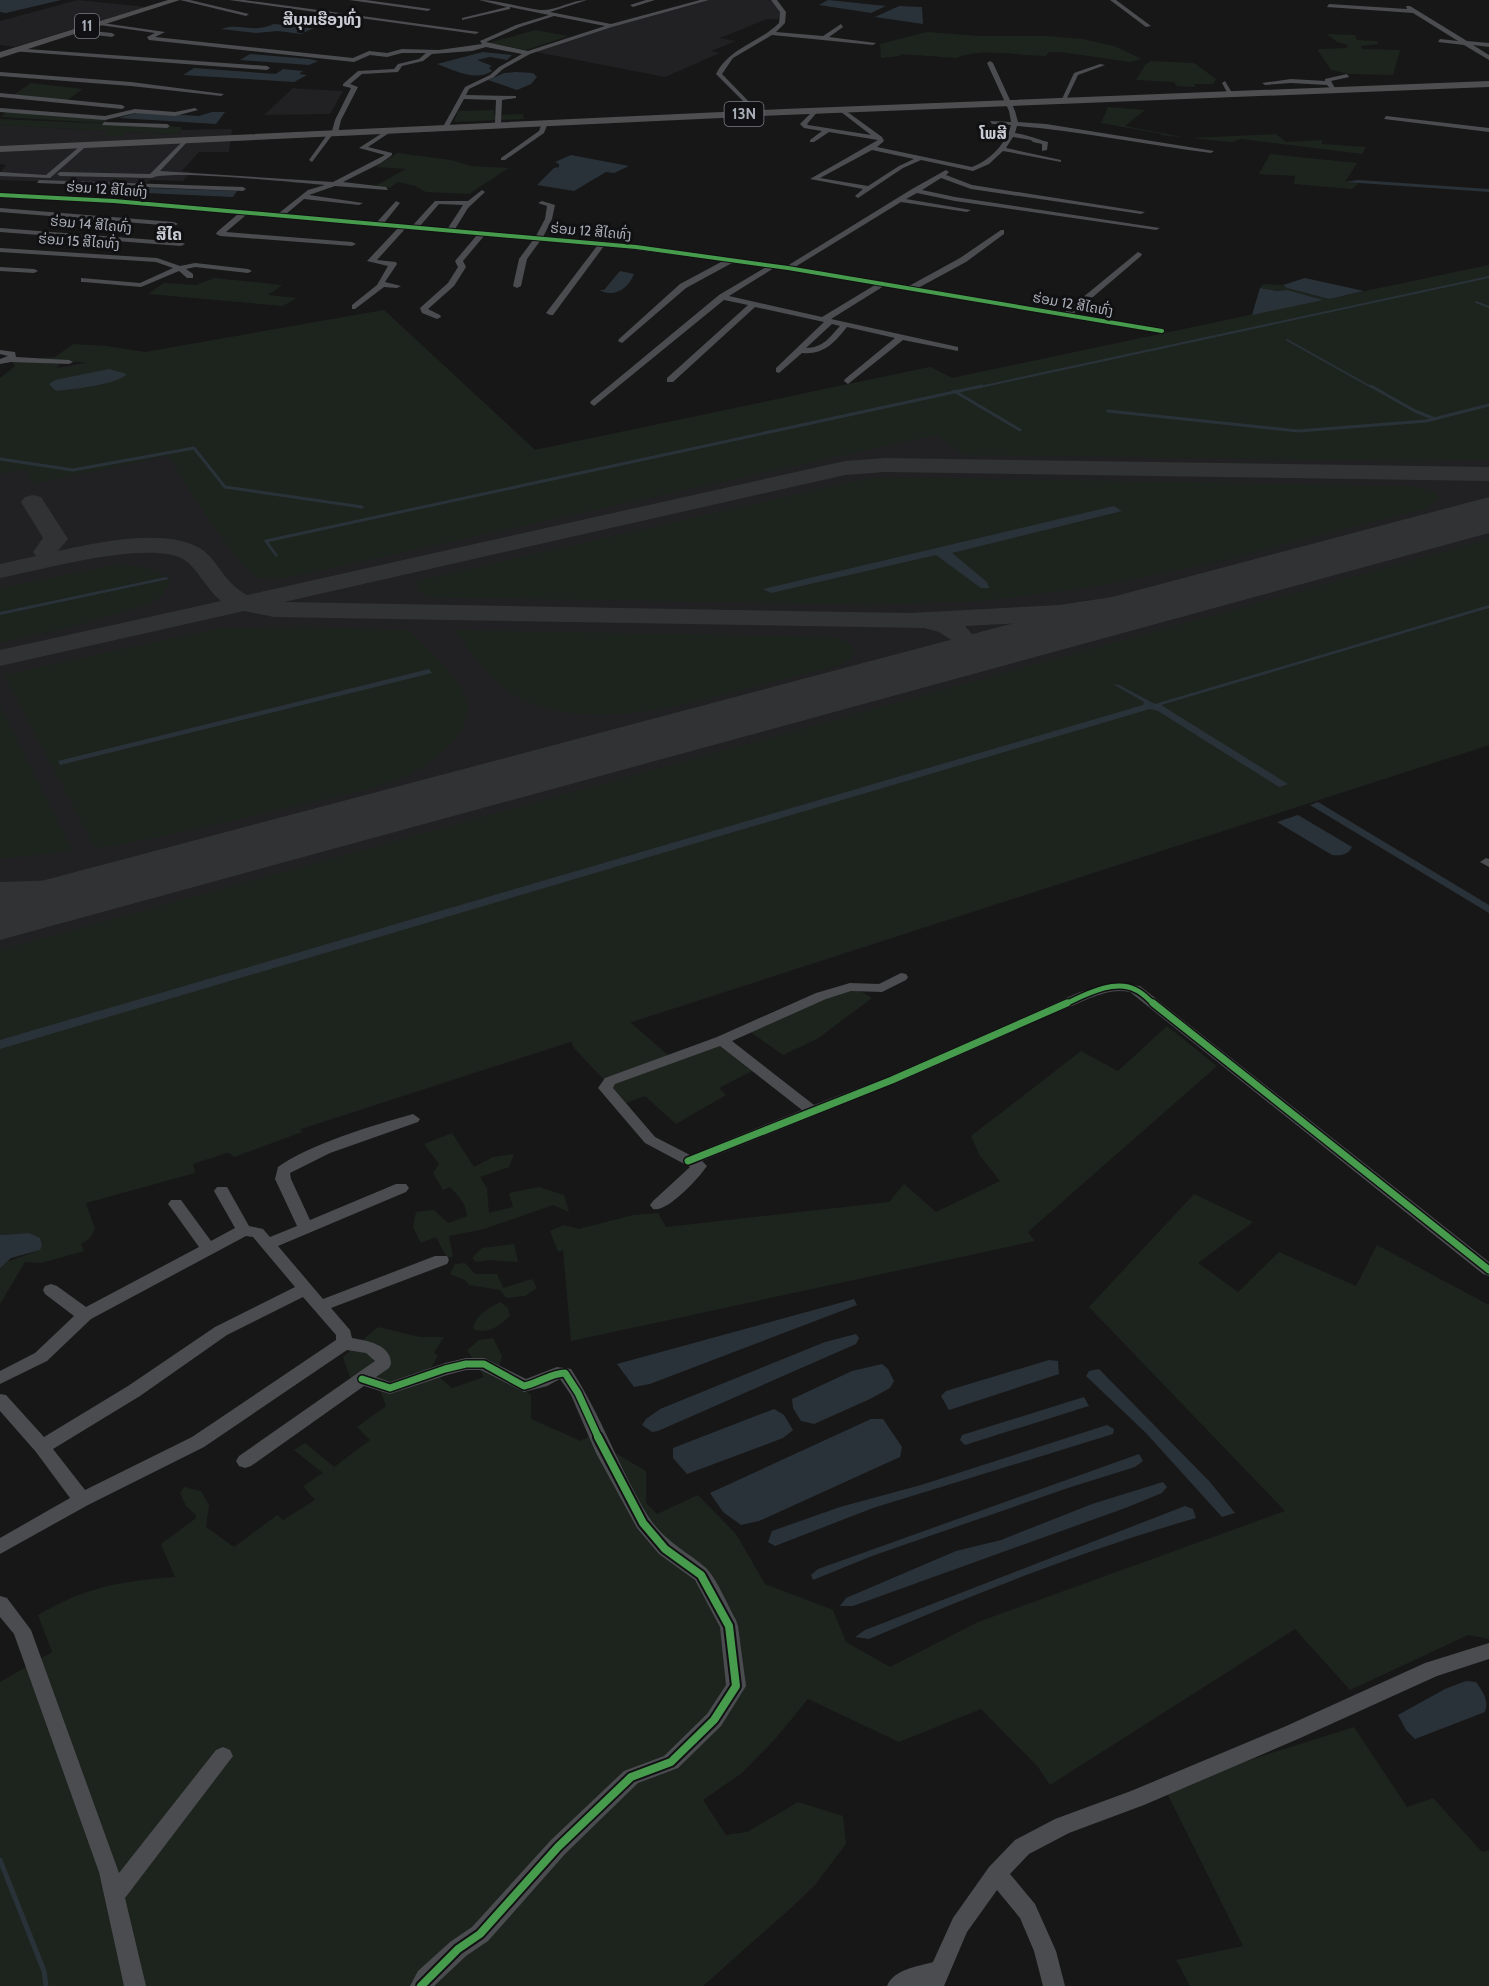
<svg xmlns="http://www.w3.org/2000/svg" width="1489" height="1986" viewBox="0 0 1489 1986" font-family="Cabin,'Noto Sans Lao',sans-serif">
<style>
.built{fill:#212123}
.green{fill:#1d241e}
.water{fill:#2a3239}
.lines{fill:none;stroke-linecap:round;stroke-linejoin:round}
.stream-far2{stroke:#2a3239;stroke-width:2}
.stream-far1{stroke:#2a3239;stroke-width:3}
.stream{stroke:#2a3239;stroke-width:5}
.taxiway{fill:#313233;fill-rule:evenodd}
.runway{fill:#313233;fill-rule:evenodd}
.minor{fill:#4b4c50;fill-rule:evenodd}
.highway{fill:#4e4e51;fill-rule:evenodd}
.cycleway-far3-casing{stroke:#111113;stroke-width:6}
.cycleway-far2-casing{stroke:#111113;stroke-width:8}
.cycleway-far1-casing{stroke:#111113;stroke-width:10}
.cycleway-casing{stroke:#111113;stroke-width:12}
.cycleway-far3{stroke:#469c4c;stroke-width:4}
.cycleway-far2{stroke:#469c4c;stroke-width:5}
.cycleway-far1{stroke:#469c4c;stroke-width:7}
.cycleway{stroke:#469c4c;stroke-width:8}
.labels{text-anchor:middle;stroke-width:6;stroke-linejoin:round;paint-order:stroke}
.far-street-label{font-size:14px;fill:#a8adb8;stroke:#111113}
.shield{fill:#111113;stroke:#7b7e86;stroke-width:1.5}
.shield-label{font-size:15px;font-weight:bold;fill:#a8adb8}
.far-quarter-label{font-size:16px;font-weight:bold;fill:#c9ccd4;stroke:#111113}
</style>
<rect width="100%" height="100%" fill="#171717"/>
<path class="built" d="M78 0 146 7 14 47 0 45V21Z
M709 0H768L774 2 781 12 778 19H767L720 38 736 41 711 51 720 53 665 77 536 52 643 17Z
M293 88 305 89 343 91 330 114 264 115Z
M0 125 109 131 106 135 125 132 178 134 180 130 232 129 229 152H199L182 171 191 172 183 181 151 180 143 185 0 180V173L6 165 0 164Z
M1489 265V745L193 1164 0 1214V378L384 310 535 450 930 367 952 378Z"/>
<path class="green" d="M535 30 568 36 526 50 489 43Z
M927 32 979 36H1047L1083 39 1114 46 1142 59 1130 62 1060 52H1049L1046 56C1020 56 980 47 957 58L901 54 900 56 881 58 880 44Z
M1327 34 1355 35 1357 40 1377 41 1378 44 1361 46 1363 49 1400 50 1393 75 1349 74 1331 70 1317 49 1346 48 1348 45 1337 42Z
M1151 61 1194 63 1216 79 1213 84H1194L1196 87 1177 86 1174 82 1136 80 1145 65Z
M31 83 83 89 66 101 12 96Z
M1108 107 1145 110 1125 126 1188 138 1276 134 1286 142 1322 140V144L1366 147 1362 154 1241 139 1232 142 1160 135 1162 134 1101 123Z
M494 110V115L523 114 524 119 454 122 458 111Z
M7 112 109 119 104 123 0 117Z
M0 119 182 127 178 134 126 132 122 136H105L108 131 0 125Z
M397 153 451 160 471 166 509 168 469 194 426 192 415 186 398 182 389 188 375 186 406 169 376 167Z
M1270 154 1357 163 1345 182 1359 183 1352 189 1294 184 1295 176 1259 174Z
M1489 265V460L1408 461 965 455 936 435 305 574C291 577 274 581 259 578 240 573 182 478 168 456L32 484 25 469 0 474V378L15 366 13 363 17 361 60 364 56 369 87 363 40 358 55 357 73 344 107 346 145 352 384 310 535 450 930 367 952 378 1321 300C1301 292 1281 292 1260 288L1263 284 1283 285 1287 288 1329 299Z
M214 278 282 285 268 295 297 298 283 306 148 294 164 283 196 285Z
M878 477 1406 486 1419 487 1437 494V500L1428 508 1210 564 1099 586 986 601 872 605 427 597 419 591 416 581 850 482Z
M1489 539V745L630 1022 668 1055 604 1080 574 1048 571 1041 300 1129 302 1132 234 1157 228 1152 193 1163 195 1173 86 1203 95 1229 90 1238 81 1244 84 1251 41 1263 25 1262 0 1304V1268L3 1263 40 1250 29 1233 0 1235V950Z
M119 564C133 566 155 567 166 577L0 612V588Z
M169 579 171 582 160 598 150 604 71 627 0 643V615Z
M311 627 408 630C424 645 469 685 468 709 466 737 441 756 418 770 388 787 352 792 318 801 250 817 182 833 113 846L95 848 4 675 219 628Z
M454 630 832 637C841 639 852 642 854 652L849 660 840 665C814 672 787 678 761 685 690 704 590 734 520 698 492 685 472 653 454 630Z
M0 706 73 851 0 859Z
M846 990H859L872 998 817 1039 783 1055 749 1031Z
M1167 1026 1217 1066 1028 1232 1035 1241 571 1341 563 1250 558 1252 550 1231 564 1225 579 1229 633 1215 658 1213 666 1227 889 1202 904 1184 936 1212 1000 1181 980 1156 971 1136 1081 1051 1118 1071Z
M717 1044 752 1071 719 1088 726 1095 676 1124 645 1096 626 1103 613 1088 616 1083Z
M452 1133 474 1167 493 1157 514 1154 509 1167 480 1177 487 1188 489 1213 513 1207 509 1193 539 1187 564 1195 569 1212 553 1205 484 1229 449 1236 453 1257 447 1258 436 1237 421 1243 413 1227 416 1212 434 1210 448 1223 467 1216C466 1203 459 1197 450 1187L443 1190 433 1173 439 1164 424 1144Z
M1194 1194 1253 1222 1198 1263 1238 1292 1279 1252 1356 1286 1377 1245 1489 1305V1639L1468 1635 1350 1690 1295 1629 1050 1785 1038 1767 981 1709 899 1742 808 1699 776 1738 742 1773 703 1800 726 1835 747 1832 798 1802 843 1816 846 1844 815 1885 792 1907 703 1986H0V1682L52 1652 38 1615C85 1587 122 1581 175 1577L161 1544 195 1519 196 1515 186 1506 180 1493 184 1487 201 1491 209 1505 206 1527 234 1547 277 1515 283 1520 315 1500 303 1486 323 1473 294 1450 305 1443 334 1467 370 1440 357 1427 386 1406 376 1379 351 1380 343 1357 378 1327 420 1337H444L434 1353 438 1356 430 1369 452 1388 484 1377 467 1350 479 1340 493 1338 502 1356 498 1372 531 1395V1419L581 1441 595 1433 602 1445 646 1471V1503L657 1514 698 1495 736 1534 765 1584 833 1610 846 1642 890 1667 978 1622 1285 1511 1089 1307Z
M514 1244 518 1262 489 1260 476 1262 472 1258 482 1248Z
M465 1263 475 1274H497L503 1288 532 1279 537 1288 525 1296 506 1298 500 1290 469 1285 465 1280 450 1274 455 1264Z
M500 1302 508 1308 510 1316C498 1326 489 1335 473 1329 476 1314 488 1309 500 1302Z
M1354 1727 1407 1807 1433 1798 1482 1852 1489 1850V1986H1190L1176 1960 1243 1946 1164 1787Z"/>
<path class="water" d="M0 0H61L6 13 0 12Z
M828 0 886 6 871 13 819 5Z
M899 6 922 7 923 24 875 17Z
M274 24 314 28 301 34 278 31 256 33 221 29C240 22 252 34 274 24Z
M483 52 512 55 507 60 490 57 477 60 492 66 489 68 492 71C476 82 453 70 437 64Z
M250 54 309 59 318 61 309 65 240 60Z
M194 68 276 74 283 69 303 71 299 74 307 75 294 82 183 75Z
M516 72 533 73 537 77 531 84 517 90 488 80 504 73Z
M139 112 199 116 212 112H225L216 124 119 118Z
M571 155 629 166 614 173 606 172 574 191 537 185 554 168 559 167V164L555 162Z
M1358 180 1489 189V192L1345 182Z
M90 186 237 191 233 197 82 190Z
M620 271 634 274C628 289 614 298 599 290H604Z
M1305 278 1364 291 1329 299 1287 288 1283 285Z
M1260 288 1278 291 1287 290 1323 300 1252 315Z
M109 369 127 374C117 385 72 389 56 391L49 384 55 380Z
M1114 506 1122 511 952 553 987 582 989 588H981L936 555 771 593 763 589Z
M166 577 169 579 0 615V612Z
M1489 605V608L1161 705 1288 784 1279 787 1158 711 1150 709 0 1049V1040L1143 705 1144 702 1113 684 1119 685 1155 704Z
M429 669 432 673 60 765 58 761Z
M1318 802 1489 905V913L1310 805Z
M1298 815 1352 847C1348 855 1340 856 1332 855L1277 822Z
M29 1233 40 1238 42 1245 40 1250 11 1258 0 1268V1235Z
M854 1299 857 1305 650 1384 634 1387 617 1364Z
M856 1334 859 1338 856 1344 658 1431 652 1432 642 1425 646 1419 660 1409 825 1342Z
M1049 1360 1058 1361 1059 1374 949 1410 941 1396 946 1391Z
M882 1364 888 1369 894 1381 890 1388 870 1399 814 1424 801 1421 793 1408 792 1399 852 1371Z
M1099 1369 1210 1482 1235 1513 1222 1517 1146 1433 1086 1376 1089 1371Z
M1084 1397 1089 1406 965 1445 960 1440 962 1435Z
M774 1409 784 1415 793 1430 783 1438 687 1474 673 1458V1448Z
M871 1419H883L902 1447 900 1457 759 1521 741 1525 723 1512 710 1493Z
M1107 1425 1114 1429 1113 1434 873 1508 775 1546 768 1542 772 1531 840 1507 921 1485Z
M1139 1454 1143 1461 1135 1467 1071 1487 872 1556 813 1580 811 1575 818 1569Z
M1163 1482 1167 1487 1162 1493 1128 1507 853 1606H840L846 1598 956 1551 1001 1540 1092 1504Z
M1185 1506 1193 1509 1196 1518C1084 1550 975 1594 869 1639L855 1637 865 1630Z
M1466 1681 1476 1682C1483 1692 1489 1700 1485 1712L1415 1739 1406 1730 1398 1715 1445 1689Z"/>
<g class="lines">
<path class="stream-far2" d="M1476 302 1489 307
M1287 340 1373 388
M975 388 1489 277"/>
<path class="stream-far1" d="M1371 386 1415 411 1435 419
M954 391 1020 430
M1108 411 1298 431 1426 421 1489 405
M0 459 73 470 194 448 225 487 362 507
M276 555 266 541 982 386"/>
<path class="stream" d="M0 1860 44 1971 46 1986"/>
<path class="taxiway" d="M885 458 1489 467V481L885 472 845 475 284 602 910 613 1059 605 1219 581 1228 583 1231 588 1228 593 1219 595 1059 621 965 626 977 640C974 660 953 674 933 669L929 663 933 657 950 647 951 640 939 632 924 628 274 617 244 611 0 666V650L221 601C206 589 196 565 181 558 144 541 41 570 0 578V564L36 556 33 552 43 538 21 502 25 497 33 495 41 497 68 539 58 551C96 543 166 527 201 549 219 561 223 582 247 595L845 461Z
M124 874 135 876 139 883 135 890 62 898 0 900V882L62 880Z"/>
<path class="runway" d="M1489 497V533L0 940V892Z"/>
<path class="minor" d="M180 0H190L249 14 246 16Z
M229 0H244L479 32 476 34Z
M349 0H366L431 9 428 11Z
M479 0C500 0 520 8 540 10 556 11 571 0 587 0L550 12 611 24 700 0H709L612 27 530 54 503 69 494 77 469 89 466 95 516 96V98L502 100 501 123 498 125 495 123 496 100 464 99 449 126 444 125 465 87 490 75 499 67 522 54 486 47 472 51 432 54 423 61 402 66 398 72 362 74 350 84 358 87 341 120 338 133 333 134 312 162 309 160 329 132 332 131 335 120 351 88 343 86V84L358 71 394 69 398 64 419 59 426 53H402L387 57 370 55 354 62 149 40 147 37 155 33 93 24 96 22 165 32 155 37 353 58 369 51 387 53 402 49 439 50 482 44 480 41 516 25 549 15 510 7V9L462 20V18L507 7ZM554 16 605 26 528 51 486 42 520 27Z
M646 0H655L633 7 630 5Z
M771 0H777L786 12 785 23 776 32 823 36 841 24 843 27 829 37 876 43 873 45 772 35 733 58 722 74 759 112 757 115 716 74C730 47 759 43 779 23L780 12Z
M1110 0H1116L1151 26 1146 27Z
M1329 4 1407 9 1406 6H1410L1467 41 1489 43V47L1473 45 1489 55V60L1464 45 1438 42 1440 39 1458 41 1413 13 1327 7Z
M73 29 112 33 115 35 112 37 71 32Z
M13 48 267 66 270 68 267 70 11 51Z
M990 61 993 63 1015 111 1018 122 1046 124 1214 151 1211 153C1146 145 1082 131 1017 126L1015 133C1028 135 1037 139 1048 142L1047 150 1042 151V144L1033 142 1031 140 1013 137 1006 148 1061 160V162L1003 151 989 164 973 171 921 160 903 168 858 198 855 196 863 189 810 179 878 140 829 132 814 142H810V140L822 131 804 128 800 124 816 108 819 110 807 124 808 125 871 135 837 109 842 108 882 137 884 141 877 147 972 167C990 160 1006 144 1011 125L992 124 990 121 1011 122 1009 111 987 63ZM872 150 914 159 899 166 868 186 820 178Z
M1100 64 1105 65 1078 75 1067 98 1062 99 1074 73Z
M0 72 131 82 224 94 221 96 131 86 0 76Z
M1347 74 1349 77 1331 81 1335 88 1332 90 1327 85 1291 83 1265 85 1262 83 1291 79 1325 81V79Z
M1225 81 1232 93 1227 92 1222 83Z
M0 93 122 105 125 107 122 109 0 97Z
M0 108 105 116 135 109 175 112 195 108 198 110 175 116 135 113 105 120 0 112Z
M1386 116 1489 128V132L1384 119Z
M545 121 548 123 544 133 505 160H501V158L539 131 542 123Z
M104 122 167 124 170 126 167 128 102 125Z
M390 128 392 131 368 147 392 153V155L381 163 343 182 386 187 388 190 335 186 309 195 363 203 359 205 304 199 286 214 377 222 396 201 400 203 384 223 413 225 435 201H468L482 190 485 192 468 208 455 229 536 236 545 219 547 206 538 203 542 201 555 205 552 219 543 237 636 245 787 266 912 189 946 170 949 172 946 175 972 185 1145 212 1141 214 971 189 941 178 922 190 955 197 1160 228 1156 230 955 201 917 193 906 199 971 210 967 212 901 202 795 267 909 286 960 258 1001 230H1004V234L966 262 918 288 1065 312 1138 252 1142 254 1141 256 1073 314 1166 331 1162 333 884 286 831 319 958 347V351L903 340 848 384 844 381 845 379 895 338 847 327C834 343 824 355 802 353L779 373 776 372V368L824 322 755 307 673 382H667V378L748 305 724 300 594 406 590 403 591 401 719 295 766 267 732 263 686 288 622 343 618 341 619 339 680 284 723 261 604 246 553 315H550L546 313 597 246 540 241 527 259 521 286 517 288 513 286 519 259 533 240 484 236 463 261 466 267 454 286 428 309 440 315 441 317 437 319 422 313 420 308 448 283 458 267 455 261 477 235 405 229 377 260 396 262 397 264 385 282 401 286 397 288 384 287 355 309H352V305L377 285 388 266 367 261 398 228 246 215 226 232 352 242 356 244 352 246 220 236 216 234 217 232 238 214 114 203 0 197V193L114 199 279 213 308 190 325 185C297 183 168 169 152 178L60 176 57 174 60 172 150 174 186 138 188 141 160 171 333 182 385 155 359 148ZM439 204 463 205 448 228 420 226ZM774 268 788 270 875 285 822 317 729 296ZM832 324 840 326C830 337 823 348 806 348Z
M85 142 90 143 50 178 0 176V172L46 175Z
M39 180 243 187 246 189 243 191 37 183Z
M0 208 174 222 178 224 174 226 0 212Z
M0 228 181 242 185 244 181 246 0 232Z
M0 248 157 258 180 266 195 263 248 269 252 271 248 273 195 267 186 269 193 274V278H187L179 271 141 287 84 282H81V278L140 283 173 268 156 262 0 252Z
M0 267 34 269 38 271 34 273 0 271Z
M0 350 15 352 16 357 69 360 73 362 69 364 11 362 0 364V359L8 356 0 354Z
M1486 858 1489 859V867L1480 862Z
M901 973 906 974 908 977 906 980 882 992 851 991 826 999 732 1041 814 1105 887 1077 1080 992 1115 983 1140 986 1489 1262V1276L1483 1274 1130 992C1115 989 1104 993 1090 998L897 1083 702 1161 707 1166C699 1178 667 1213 653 1209L650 1205 653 1201 690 1167 645 1143 598 1088 605 1078 717 1037 816 993 850 983 879 984ZM720 1046 802 1110 690 1155 655 1137 613 1088 615 1084Z
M413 1114 420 1119 418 1122 330 1153 290 1173 291 1179 310 1220 396 1184H406L409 1188 406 1192 278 1246 323 1299 435 1256H447L449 1260 447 1264 331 1308 350 1330 352 1338C367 1341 391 1344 391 1364L389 1368 376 1377 390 1382 445 1363 466 1358H484L526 1379 557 1367 571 1369C601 1415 619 1468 648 1516 664 1541 685 1550 706 1568 717 1579 728 1606 736 1620L738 1626 746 1686 721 1726 678 1768 638 1783 565 1854 488 1941 466 1956 434 1986H410L418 1971 450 1942 472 1927 551 1840 624 1771 664 1756 707 1714 726 1685 720 1627 695 1580 659 1554 637 1528 596 1453 571 1395 560 1379 547 1386 524 1392 481 1370H466L447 1375 390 1394 364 1386 251 1466 245 1468 239 1466 236 1461 239 1456 375 1361 366 1353 347 1350 204 1447 88 1505 0 1554V1538L70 1498 36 1452 0 1411V1394L6 1395 44 1437 128 1386 215 1327 295 1287 253 1237 246 1236 91 1319 47 1361 0 1384V1371L35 1353 74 1316 45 1294 43 1290 45 1286 51 1284 57 1286 86 1307 199 1247 171 1208 168 1204 171 1200H181L211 1241 235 1228 214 1191 217 1187H227L249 1226 263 1229 270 1237 297 1226 275 1179 278 1167C310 1144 374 1125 413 1114ZM303 1297 336 1335V1340L192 1437 85 1490 53 1449 140 1396 227 1335Z
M0 1596 7 1598 31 1630 119 1873 216 1750 223 1747 230 1750 233 1756 125 1898 146 1986H124L99 1872 14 1634 0 1617Z
M1489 1643V1659L1437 1676 1298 1739 1144 1805 1069 1833 1029 1854 1010 1874 1035 1904 1056 1951 1065 1986H1043L1034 1951 1020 1918 997 1890 967 1932 944 1986H887C894 1969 917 1967 933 1962L953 1918 989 1867 1015 1840 1055 1819 1131 1791 1284 1727 1425 1663Z"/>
<path class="highway" d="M168 0H180L0 58V52Z
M1489 81V87L784 115 0 152V146L784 109Z"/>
<defs>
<path id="cycleway-far3" d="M0 195 114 201 636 247 788 268 1162 331"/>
<path id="cycleway-far2" d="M1063 1005C1083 996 1114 978 1136 990 1143 993 1149 1000 1155 1005"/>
<path id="cycleway-far1" d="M1153 1003 1489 1270
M688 1161 892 1080 1067 1003
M362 1379 390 1388 445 1369 466 1364H484L524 1386C538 1383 552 1373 565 1373L578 1393 599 1439"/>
<path id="cycleway" d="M421 1986 458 1949 480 1934 558 1847 631 1777 671 1762 714 1720 736 1686 729 1626 701 1575 665 1549 643 1523 598 1437"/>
</defs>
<use href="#cycleway-far3" class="cycleway-far3-casing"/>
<use href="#cycleway-far2" class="cycleway-far2-casing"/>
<use href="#cycleway-far1" class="cycleway-far1-casing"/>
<use href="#cycleway" class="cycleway-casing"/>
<use href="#cycleway-far3" class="cycleway-far3"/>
<use href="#cycleway-far2" class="cycleway-far2"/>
<use href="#cycleway-far1" class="cycleway-far1"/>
<use href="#cycleway" class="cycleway"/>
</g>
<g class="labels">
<g class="far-street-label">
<text transform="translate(107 189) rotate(4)" y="5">ຮ່ອມ 12 ສີໄຄທົ່ງ</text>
<text transform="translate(91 224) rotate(5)" y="5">ຮ່ອມ 14 ສີໄຄທົ່ງ</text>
<text transform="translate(591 231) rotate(5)" y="5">ຮ່ອມ 12 ສີໄຄທົ່ງ</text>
<text transform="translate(79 241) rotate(4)" y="5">ຮ່ອມ 15 ສີໄຄທົ່ງ</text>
<text transform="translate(1073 304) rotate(10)" y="5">ຮ່ອມ 12 ສີໄຄທົ່ງ</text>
</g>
<g class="shield">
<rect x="75" y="14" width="24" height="24" rx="4.5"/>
<rect x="724.5" y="102" width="39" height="24" rx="4.5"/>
</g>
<g class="shield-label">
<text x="87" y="31">11</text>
<text x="744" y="119">13N</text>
</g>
<g class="far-quarter-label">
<text x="322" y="25">ສີບຸນເຮືອງທົ່ງ</text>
<text x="993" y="139">ໂພສີ</text>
<text x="169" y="240">ສີໄຄ</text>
</g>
</g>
</svg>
